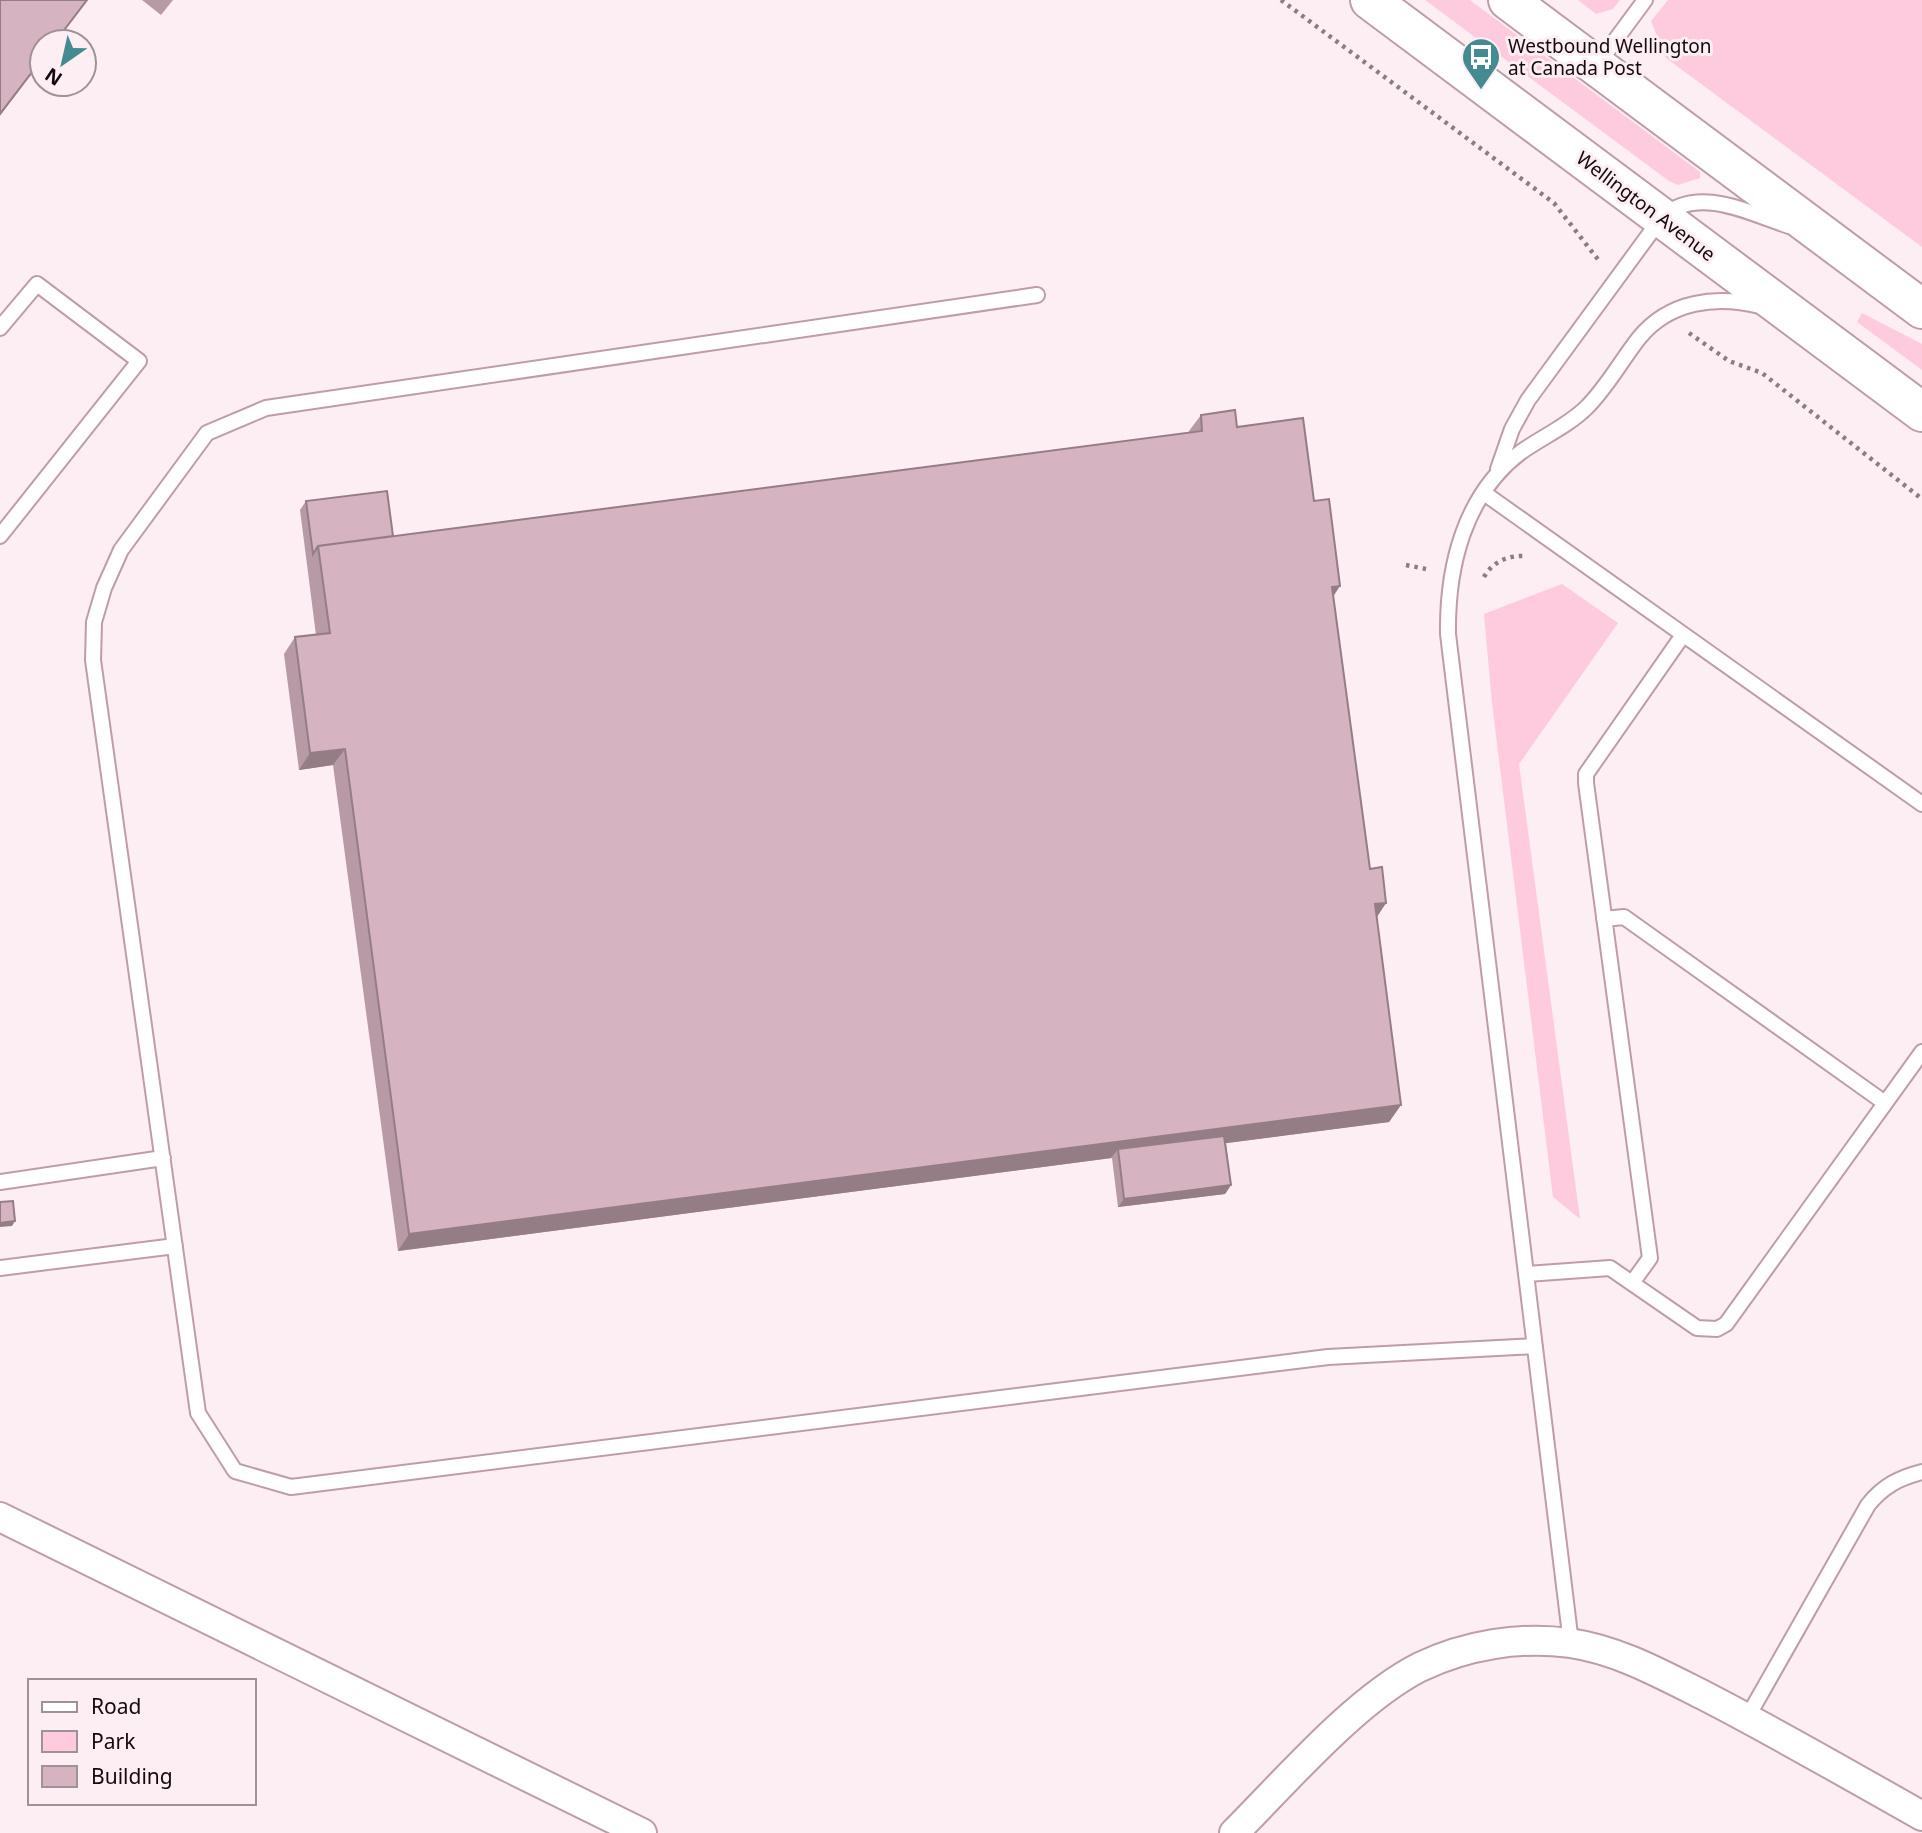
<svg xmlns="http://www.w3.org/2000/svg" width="1922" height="1833" viewBox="0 0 1922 1833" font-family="'Noto Sans',sans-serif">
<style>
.green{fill:#fecade}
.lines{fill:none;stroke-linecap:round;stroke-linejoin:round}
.service-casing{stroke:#be9da9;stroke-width:18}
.minor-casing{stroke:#be9da9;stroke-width:32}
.secondary-casing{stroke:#be9da9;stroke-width:42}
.path{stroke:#8a7e83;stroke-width:4.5;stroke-dasharray:3.5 5;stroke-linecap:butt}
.service{stroke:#fff;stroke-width:14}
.minor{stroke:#fff;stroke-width:28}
.secondary{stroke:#fff;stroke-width:38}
.wall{fill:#b79aa5}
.shaded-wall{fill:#957d86}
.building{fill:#d5b3c0;stroke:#957d86;stroke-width:2}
.labels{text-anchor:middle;stroke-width:6;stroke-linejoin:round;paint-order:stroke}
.poi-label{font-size:19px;fill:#14090e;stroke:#fceef3;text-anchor:start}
.street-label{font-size:19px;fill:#14090e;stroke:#fceef3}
</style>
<rect width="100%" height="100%" fill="#fceef3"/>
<path class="green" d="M1425 0H1470L1700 172V178L1678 185 1669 181Z
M1578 0H1620L1613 9 1596 14Z
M1668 0H1922V247L1666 58 1651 21Z
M1862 313 1922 344V370L1857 322Z
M1562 584 1618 623 1519 764 1580 1219 1553 1197 1492 703 1484 614Z"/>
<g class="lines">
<defs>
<path id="service" d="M1597 65 1645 0
M1037 295 266 408 207 433 121 550 104 588 94 622 93 660 198 1413 235 1471 291 1487 1328 1357 1535 1346
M0 328 37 284 139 361 0 536
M1498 469 1512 429 1528 400 1662 217C1699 185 1748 213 1789 226
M1484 493 1922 804
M1604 919 1624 917 1885 1103
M0 1182 163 1158
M0 1268 175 1246
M1527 1274 1610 1268 1697 1328 1717 1329 1726 1324 1922 1052
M1632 1283 1650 1258 1586 783V774L1683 635
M1571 1643 1448 634C1447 567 1464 495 1521 452 1542 437 1568 426 1587 407 1607 387 1621 361 1639 338 1669 301 1716 295 1760 306
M1747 1718 1868 1505C1883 1486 1899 1478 1922 1472"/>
<path id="minor" d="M0 1517 642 1833
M1234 1833C1286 1781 1355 1700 1420 1667 1466 1645 1520 1636 1570 1643 1618 1650 1661 1674 1703 1695 1777 1733 1849 1775 1922 1816"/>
<path id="secondary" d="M1370 0 1922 412
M1508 0 1922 309"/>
</defs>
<use href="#service" class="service-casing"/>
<use href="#minor" class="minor-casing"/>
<use href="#secondary" class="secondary-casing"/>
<path class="path" d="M1281 0 1554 203 1600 262
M1689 333 1729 361 1762 373 1922 499
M1406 565 1426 569
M1484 577C1493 561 1509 555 1527 556"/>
<use href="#service" class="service"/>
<use href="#minor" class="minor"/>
<use href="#secondary" class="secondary"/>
</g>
<path class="wall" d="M142 0H173L161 15Z
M1201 415 1237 427 1314 501 1333 596 1370 869 1386 903 1376 917 1401 1105 1389 1122 1226 1143 1231 1185 1225 1194 1118 1207 1112 1158 398 1251 333 765 299 770 284 654 295 637 316 635 300 510 306 501 393 536 1189 433V431Z"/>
<path class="shaded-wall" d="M42 59V60L0 115V114Z
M1340 586 1329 603 1332 587Z
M345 749 333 765 299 770 310 753Z
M1386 903 1375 920V904Z
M1401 1105 1389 1122 1119 1157 1118 1149 1111 1158 398 1251 409 1234Z
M1231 1185 1225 1194 1118 1207 1124 1199Z
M15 1221 12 1226 0 1227V1223Z"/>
<path class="building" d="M0 0H87L55 42H42V59L0 114Z
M1235 410 1237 427 1303 418 1314 501 1329 499 1340 586 1332 587 1370 869 1382 867 1386 903 1375 904 1401 1105 409 1234 345 749 310 753 295 637 330 633 318 546 1202 431 1201 415Z
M387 491 393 536 318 546 313 554 306 501Z
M1224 1136 1231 1185 1124 1199 1118 1149Z
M13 1201 15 1221 0 1223V1202Z"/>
<defs>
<symbol id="bus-pin" viewBox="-11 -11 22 30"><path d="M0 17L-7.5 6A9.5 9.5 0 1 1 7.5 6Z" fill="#448b91" stroke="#fceef3"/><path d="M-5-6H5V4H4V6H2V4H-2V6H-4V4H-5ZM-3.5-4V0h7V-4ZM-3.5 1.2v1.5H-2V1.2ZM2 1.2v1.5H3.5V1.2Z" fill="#fff"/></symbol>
</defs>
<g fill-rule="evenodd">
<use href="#bus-pin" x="1459" y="35" width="44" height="60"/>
</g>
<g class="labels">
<g class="poi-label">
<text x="1508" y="53">Westbound Wellington<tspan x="1508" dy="22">at Canada Post</tspan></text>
</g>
<g class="street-label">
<text transform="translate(1646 206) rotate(37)" y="7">Wellington Avenue</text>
</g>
</g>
<rect x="28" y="1679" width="228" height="126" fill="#fceef3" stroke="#9f9297" stroke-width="2"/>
<rect x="42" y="1702" width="35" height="10" fill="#ffffff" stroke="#9f9297" stroke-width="2"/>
<text x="91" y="1714" font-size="21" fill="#14090e">Road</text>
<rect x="42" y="1731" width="35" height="21" fill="#fecade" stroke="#9f9297" stroke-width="2"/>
<text x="91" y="1749" font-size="21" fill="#14090e">Park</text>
<rect x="42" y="1766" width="35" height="21" fill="#d5b3c0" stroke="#9f9297" stroke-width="2"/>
<text x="91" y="1784" font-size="21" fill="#14090e">Building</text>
<g transform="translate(63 63) rotate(214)"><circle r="33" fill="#fceef3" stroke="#9f9297" stroke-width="2"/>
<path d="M0-5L12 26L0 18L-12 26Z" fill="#448b91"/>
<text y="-10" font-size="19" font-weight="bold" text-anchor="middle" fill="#14090e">N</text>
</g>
</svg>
